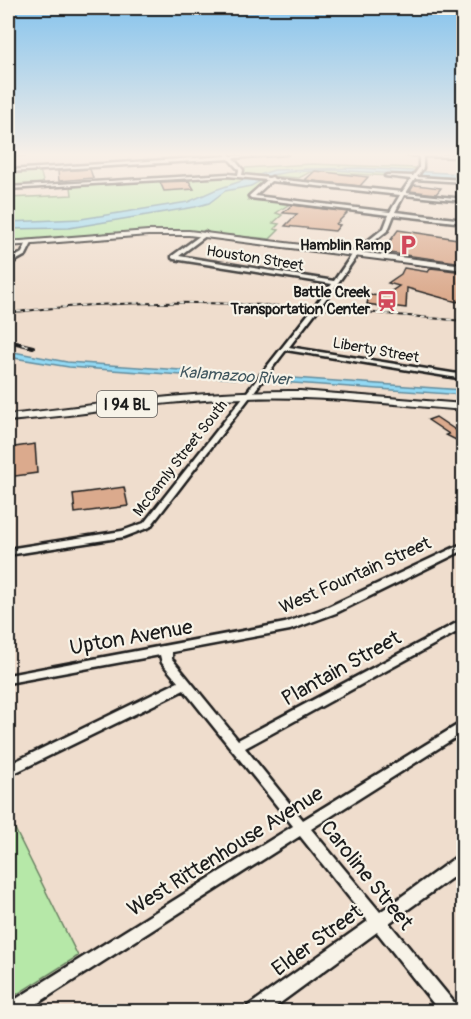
<svg xmlns="http://www.w3.org/2000/svg" width="471" height="1019" viewBox="0 0 471 1019" font-family="Pangolin,sans-serif">
<style>
.green{fill:#b6e8a8;stroke:#698262;stroke-width:1.5}
.water{fill:#92d9f4;stroke:#638d9e;stroke-width:1.5}
.building{fill:#dbaa8d;stroke:#1c1c1c;stroke-width:1.5}
.lines{fill:none;stroke-linecap:round;stroke-linejoin:round}
.minor-casing{stroke:#1c1c1c;stroke-width:5}
.major-casing{stroke:#1c1c1c;stroke-width:4}
.highway-casing{stroke:#1c1c1c;stroke-width:4}
.minor{fill:#f7f3e8;fill-rule:evenodd}
.major{fill:#f7f3e8;fill-rule:evenodd}
.highway{fill:#f7f3e8;fill-rule:evenodd}
.rail-far1-casing{stroke:#1c1c1c;stroke-width:2}
.rail-casing{stroke:#1c1c1c;stroke-width:4}
.rail-far1{stroke:#f7f3e8;stroke-width:1.5;stroke-dasharray:4.5;stroke-linecap:butt}
.rail{stroke:#f7f3e8;stroke-width:2;stroke-dasharray:7;stroke-linecap:butt}
.labels{text-anchor:middle;stroke-width:4.5;stroke-linejoin:round;paint-order:stroke}
.far-poi-label{font-size:15px;font-weight:bold;fill:#1c1c1c;stroke:#f7f3e8;text-anchor:end}
.far-street-label{font-size:15px;fill:#1c1c1c;stroke:#f7f3e8}
.far-water-label{font-size:16px;font-style:italic;fill:#3f555d;stroke:#f7f3e8}
.shield{fill:#f7f3e8;stroke:#5e5c59;stroke-width:1.5}
.shield-label{font-size:16px;font-weight:bold;fill:#1c1c1c}
.street-label{font-size:18px;fill:#1c1c1c;stroke:#f7f3e8}
.near-street-label{font-size:21px;fill:#1c1c1c;stroke:#f7f3e8}
</style>
<rect width="100%" height="100%" fill="#efddcd"/>
<filter id="ink" filterUnits="userSpaceOnUse"><feTurbulence type="fractalNoise" baseFrequency=".0167" numOctaves="2"/><feDisplacementMap in="SourceGraphic" scale="12" xChannelSelector="R" yChannelSelector="G"/><feConvolveMatrix kernelMatrix="1 2 1 2 8 2 1 2 1" color-interpolation-filters="sRGB"/></filter>
<g filter="url(#ink)">
<path class="green" d="M312 164 416 168 410 177 310 172 299 178 245 174 244 168Z
M40 170 44 185 8 187V172Z
M210 177 266 179 247 196 248 200 291 203 276 213 282 215 273 223 279 224 274 229 279 230 270 239 174 230 8 242V198L72 195 71 187Z
M8 815 78 956 8 1000Z"/>
<path class="water" d="M360 168 463 174V178L332 170 289 172 271 175 251 186 225 191 209 203 195 207 69 228 8 229V222L81 219 188 202 215 190 274 170Z
M8 351 67 362 463 390V395L69 367 8 357Z"/>
<path class="building" d="M90 169 93 178 59 181 58 171Z
M315 171 368 177 360 186 305 180Z
M189 181 194 189 164 191 160 182Z
M414 185 425 186 441 188 436 194 410 191Z
M292 205 348 212 336 224 340 225 335 231 285 226 297 214 283 213Z
M398 230 464 240V263L382 252Z
M404 268 428 272 431 268 464 272V296L457 302 407 288 406 308 390 306 389 310 380 309 381 306 367 304 369 295 384 296 399 286 388 283 401 274Z
M436 417 457 431 464 428V444L446 435 449 434 428 420Z
M35 444 37 473 8 477V448Z
M124 487 128 506 75 513 73 494Z"/>
<g class="lines">
<defs>
<path id="minor" d="M8 154H25L8 156Z
M225 154H229L231 156 287 154 233 158 243 170 242 175 269 178 272 177 274 179 402 192 411 179 385 176 387 175 413 176 419 168V156L401 154 464 155V157L423 156V168L417 177 464 180V182L415 179 406 193 464 199V201L404 195 395 212 464 220V223L394 215 388 230 358 254 335 287 289 347 464 375V379L286 350 150 527 124 537 8 555V549L122 531 144 523 332 284 174 259 172 258V256L205 232 208 234 207 235 179 256 334 281 354 252 384 228 389 215 251 198 249 196 267 180 228 176 8 189V187L228 174 238 175 239 170 229 159 8 172V170L227 156ZM271 181 400 195 390 212 255 196Z
M27 242 32 243 26 255 8 265V261L22 253Z
M464 543V550L336 613 290 630 172 652V659L238 740 464 619V628L245 748 303 820 464 721V732L311 829 380 912 459 855 464 854V869L389 923 457 1006 459 1012H440L377 932 268 1012H246L248 1006 368 921 300 836 24 1012H8V1004L293 826 184 690 8 776V765L178 682 162 663 160 655 8 683V675L285 623 328 607Z"/>
<path id="major" d="M300 391 464 404V410C390 404 318 395 244 398 165 400 87 415 8 421V415C105 404 202 390 300 391Z"/>
<path id="highway" d="M148 231H189L464 265V270L189 235H148L8 246V242Z"/>
</defs>
<use href="#minor" class="minor-casing"/>
<use href="#major" class="major-casing"/>
<use href="#highway" class="highway-casing"/>
<use href="#minor" class="minor"/>
<use href="#major" class="major"/>
<use href="#highway" class="highway"/>
<defs>
<path id="rail-far1" d="M8 313C166 292 307 307 464 321"/>
<path id="rail" d="M459 321H464
M8 341 33 347"/>
</defs>
<use href="#rail-far1" class="rail-far1-casing"/>
<use href="#rail" class="rail-casing"/>
<use href="#rail-far1" class="rail-far1"/>
<use href="#rail" class="rail"/>
</g>
</g>
<linearGradient id="sky" x2="0" y2="1"><stop stop-color="#85c3ed"/><stop offset="0.52" stop-color="#f8f0e8"/><stop offset="1" stop-color="#f8f0e8" stop-opacity="0"/></linearGradient>
<rect width="471" height="297" fill="url(#sky)"/>
<defs>
<symbol id="parking-bare" viewBox="-9 -9 18 18"><path d="M-3.5-5.5H1a3.5 3.5 0 0 1 0 7H-1V5.5H-3.5ZM-1-3.4V-.6H.8a1.4 1.4 0 0 0 0-2.8Z" fill="#d1495b" stroke="#f7f3e8" stroke-width="2.5" paint-order="stroke"/></symbol>
<symbol id="station-bare" viewBox="-9 -9 18 18"><path d="M-3-6H3Q5-6 5-4V2Q5 4 3 4L4.5 6H3L1.5 4h-3L-3 6H-4.5L-3 4Q-5 4-5 2V-4Q-5-6-3-6ZM-3.5-4v3h7v-3ZM-3.5 1v1.5H-2V1ZM2 1v1.5H3.5V1Z" fill="#d1495b" stroke="#f7f3e8" stroke-width="2.5" paint-order="stroke"/></symbol>
</defs>
<g fill-rule="evenodd">
<use href="#parking-bare" x="393" y="230" width="30" height="30"/>
<use href="#station-bare" x="372" y="286" width="30" height="30"/>
</g>
<g class="labels">
<g class="far-poi-label">
<text x="391" y="250">Hamblin Ramp</text>
<text x="370" y="297">Battle Creek<tspan x="370" dy="17">Transportation Center</tspan></text>
</g>
<g class="far-street-label">
<text transform="translate(255 258) rotate(9)" y="5">Houston Street</text>
<text transform="translate(376 350) rotate(10)" y="5">Liberty Street</text>
<text transform="translate(180 458) rotate(-52)" y="5">McCamly Street South</text>
</g>
<g class="far-water-label">
<text transform="translate(235 375) rotate(4)" y="6">Kalamazoo River</text>
</g>
<rect class="shield" x="97" y="391" width="60" height="26" rx="4.5"/>
<g class="shield-label">
<text x="127" y="410">I 94 BL</text>
</g>
<g class="street-label">
<text transform="translate(355 575) rotate(-24)" y="6">West Fountain Street</text>
</g>
<g class="near-street-label">
<text transform="translate(131 637) rotate(-10)" y="7">Upton Avenue</text>
<text transform="translate(341 668) rotate(-29)" y="7">Plantain Street</text>
<text transform="translate(225 851) rotate(-32)" y="7">West Rittenhouse Avenue</text>
<text transform="translate(367 875) rotate(51)" y="7">Caroline Street</text>
<text transform="translate(317 940) rotate(-36)" y="7">Elder Street</text>
</g>
</g>
<rect width="471" height="1019" fill="none" stroke="#f7f3e8" stroke-width="30"/>
<rect x="15" y="15" width="441" height="989" fill="none" stroke="#1c1c1c" stroke-width="2" filter="url(#ink)"/>
</svg>
